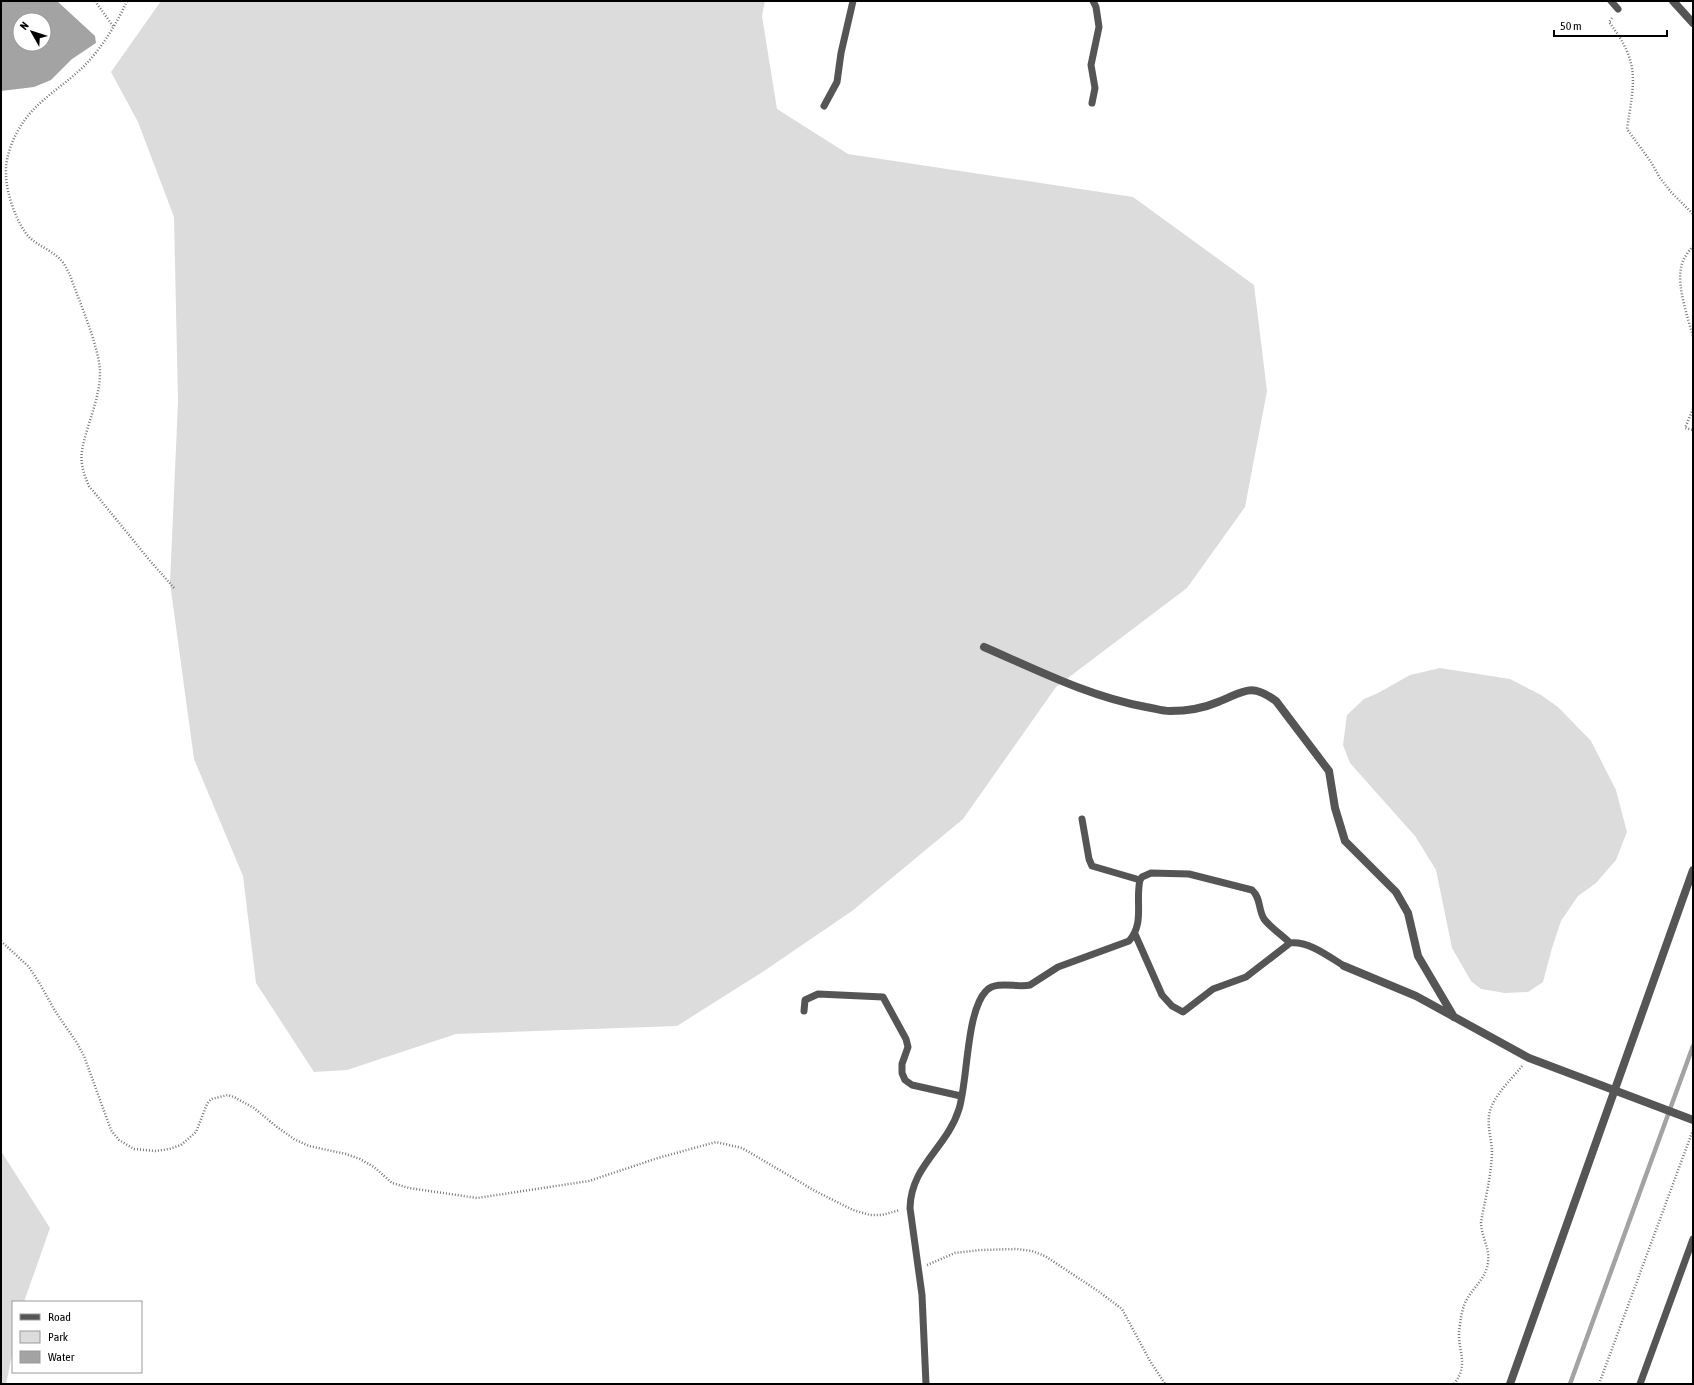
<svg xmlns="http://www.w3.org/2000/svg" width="1694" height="1385" viewBox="0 0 1694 1385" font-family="'Asap Condensed',sans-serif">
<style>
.green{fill:#dcdcdc}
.water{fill:#a3a3a3;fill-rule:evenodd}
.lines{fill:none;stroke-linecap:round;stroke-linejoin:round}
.stream{stroke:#a3a3a3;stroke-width:4.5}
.path{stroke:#777;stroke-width:2.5;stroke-dasharray:1 2;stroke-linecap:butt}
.service{stroke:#555;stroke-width:7}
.minor{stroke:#555;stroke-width:8}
.tertiary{stroke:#555;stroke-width:8}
</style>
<rect width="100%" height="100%" fill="#fff"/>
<path class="green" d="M161 1H765L762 16 777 109 848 154 1133 197 1254 285 1267 391 1245 507 1187 588 1056 687 963 819 852 911 764 971 677 1026 456 1034 347 1070 314 1072 256 983 243 876 194 759 170 583 178 402 174 217 138 122 111 72Z
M1440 668 1510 679 1541 695 1558 707 1591 741 1616 790 1627 832 1616 860 1596 883 1578 896 1561 921 1552 948 1543 982 1528 992 1505 993 1481 989 1471 981 1452 948 1436 870 1415 836 1350 763 1343 745 1347 715 1364 699 1378 693 1410 675Z
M1 1151 50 1228 24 1302H13V1350L6 1384H1Z"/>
<path class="water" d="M1 1H57L95 36 96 43 72 59 51 80 34 87 1 91ZM20 20H44V44H20Z"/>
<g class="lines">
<path class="stream" d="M1570 1384 1693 1046"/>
<path class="path" d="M95 1 113 26
M127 1C117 23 103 46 86 64 67 84 40 98 24 121 14 135 5 156 6 174 6 193 17 225 30 238 40 247 56 252 64 264 70 273 73 284 77 294 85 315 93 335 98 357 106 389 87 420 82 451 80 463 84 475 89 486L151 562 175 589
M1612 18 1609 22C1641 64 1634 81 1627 129L1651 162 1660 178 1671 192 1693 214
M1693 246C1688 252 1682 260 1681 268 1677 288 1688 317 1693 337
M1693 409 1685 428 1693 430
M1 941 29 967 40 984 55 1011 77 1043 84 1056 111 1130 119 1140 134 1149 156 1151 169 1149 181 1145 196 1132 207 1104 211 1099 228 1095 234 1097 254 1108 277 1127 294 1139 309 1146 346 1154 360 1159 374 1167 392 1183 409 1188 477 1198 589 1181 658 1158 716 1142 742 1148 817 1192 853 1210 870 1215H882L900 1210
M927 1265 955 1253 980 1250 1017 1249 1032 1251 1045 1256 1098 1291 1122 1309 1150 1361 1165 1384
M1454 1384C1471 1362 1455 1349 1460 1325 1461 1317 1462 1309 1466 1301 1473 1287 1486 1279 1488 1262 1490 1248 1481 1236 1481 1222 1485 1200 1491 1177 1492 1153 1492 1139 1486 1125 1490 1111 1495 1094 1511 1080 1522 1066
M1599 1384 1693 1130"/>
<path class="service" d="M1611 1 1618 9
M1092 103 1095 88 1091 65 1099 27 1096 7 1093 1
M824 106 837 82 841 53 853 1
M1082 819 1089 859 1092 866 1140 880
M1135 934 1162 995 1172 1006 1183 1012 1213 989 1246 977 1290 943C1309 941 1328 956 1344 966
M804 1011 805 1000 818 994 883 997 906 1039 908 1047 902 1064V1073L905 1080 912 1085 961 1096
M926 1384 922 1295 910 1208C911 1165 947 1148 959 1109 968 1080 966 1012 986 991 996 980 1017 988 1030 985L1058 967 1129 941C1145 923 1135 901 1140 880L1142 877 1151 873 1189 874 1252 890C1261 898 1258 909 1264 919 1271 928 1282 935 1290 943
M1640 1384 1693 1239"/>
<path class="minor" d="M984 647C1037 670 1090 697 1146 707 1154 708 1162 711 1170 711 1186 711 1204 708 1218 702 1244 692 1250 682 1276 701L1329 771 1335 808 1345 841 1396 892 1408 913 1418 956 1454 1017
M1344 966 1416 996 1529 1058 1693 1120"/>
<path class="tertiary" d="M1673 1 1693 23
M1510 1384 1693 870"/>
</g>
<rect width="1694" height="1385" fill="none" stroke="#000000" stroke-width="4"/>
<rect x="12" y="1301" width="130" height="72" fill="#ffffff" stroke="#999999"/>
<rect x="20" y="1314" width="20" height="6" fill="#555555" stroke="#999999"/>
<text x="48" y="1321" font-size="12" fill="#000000">Road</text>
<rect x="20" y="1331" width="20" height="12" fill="#dcdcdc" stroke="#999999"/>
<text x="48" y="1341" font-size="12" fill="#000000">Park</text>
<rect x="20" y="1351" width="20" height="12" fill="#a3a3a3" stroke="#999999"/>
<text x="48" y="1361" font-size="12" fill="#000000">Water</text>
<g transform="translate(32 32) rotate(309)"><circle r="19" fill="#ffffff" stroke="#999999"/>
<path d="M0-3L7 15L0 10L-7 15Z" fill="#000000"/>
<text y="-6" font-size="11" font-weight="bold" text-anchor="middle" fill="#000000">N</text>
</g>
<path d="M1554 30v6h113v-6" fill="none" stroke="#000000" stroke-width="2"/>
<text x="1560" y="30" font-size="12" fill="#000000" stroke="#ffffff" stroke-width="3" paint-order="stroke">50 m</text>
</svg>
